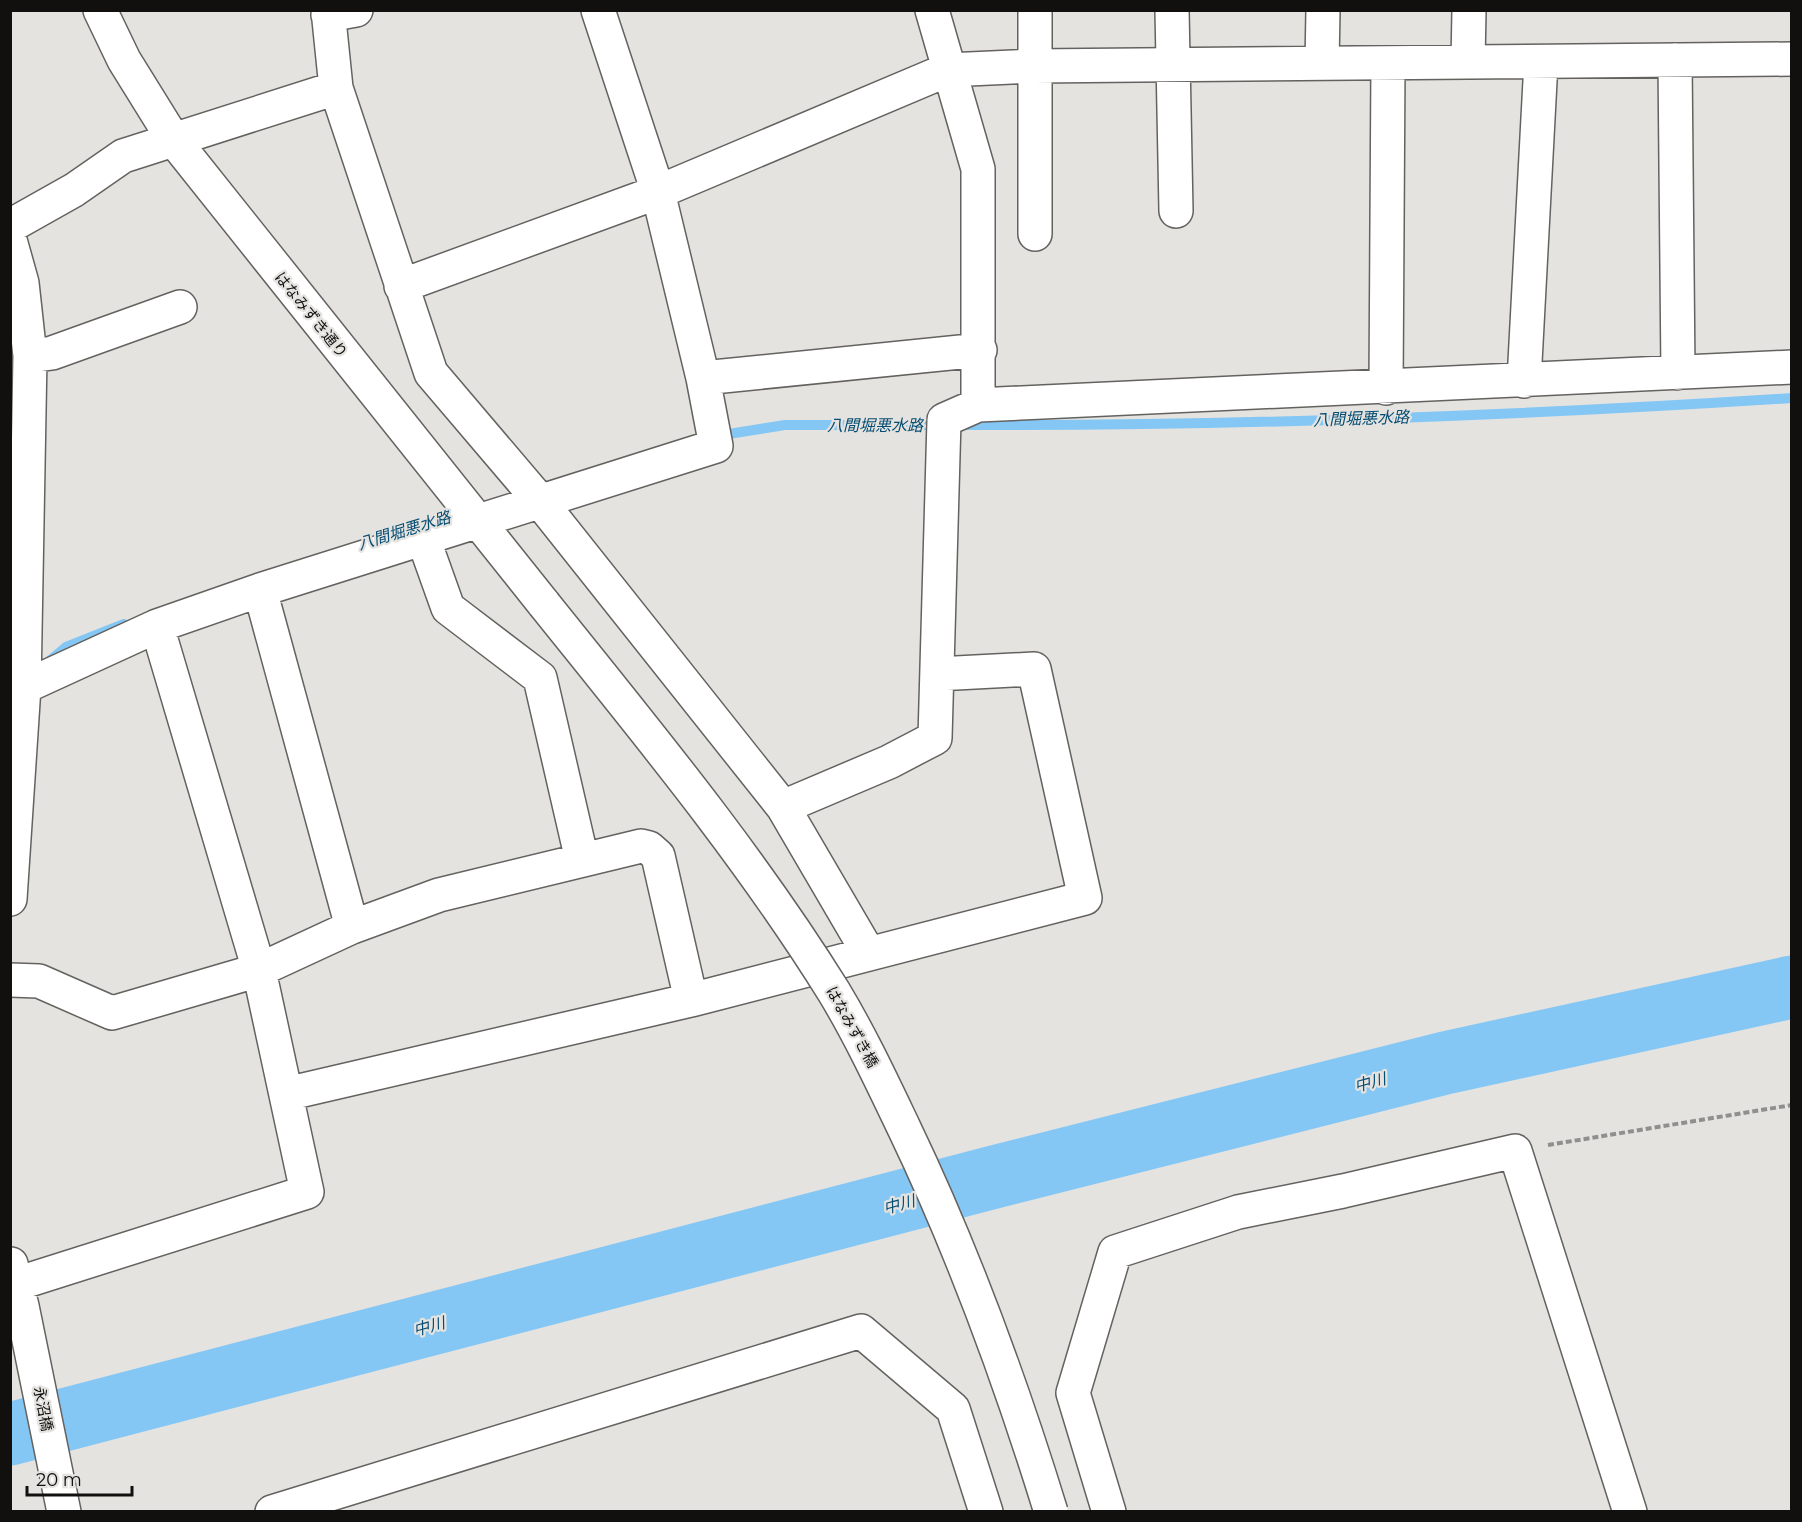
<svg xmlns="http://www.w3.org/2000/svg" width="1802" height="1522" viewBox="0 0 1802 1522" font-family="Montserrat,'Noto Sans JP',sans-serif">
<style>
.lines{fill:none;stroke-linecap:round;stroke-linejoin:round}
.stream{stroke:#84c7f5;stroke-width:10}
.river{stroke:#84c7f5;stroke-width:63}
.minor-casing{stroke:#64625f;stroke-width:36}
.path{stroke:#918f8d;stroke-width:4;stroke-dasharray:6 3;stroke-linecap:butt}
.minor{stroke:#fff;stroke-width:33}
.minor-bridge-casing{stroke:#64625f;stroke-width:36;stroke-linecap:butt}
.minor-bridge{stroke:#fff;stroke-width:33}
.labels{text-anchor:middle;stroke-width:4.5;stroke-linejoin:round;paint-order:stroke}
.street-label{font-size:15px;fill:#11100f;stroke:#e5e3e0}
.water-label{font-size:16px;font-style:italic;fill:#074e73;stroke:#e5e3e0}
</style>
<rect width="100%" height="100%" fill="#e5e3e0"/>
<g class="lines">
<path class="stream" d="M958 425C1236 426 1514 416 1792 398
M716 436 785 425H940
M48 662 66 647 124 624"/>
<path class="river" d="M10 1434 998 1176 1445 1063 1792 987"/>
<defs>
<path id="minor" d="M100 10 124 60 173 139 544 604
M328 10 336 88 431 373 539 500 783 807 869 954
M598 10 658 192 703 378
M932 10 978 169V405
M1035 10V234
M1172 10 1176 211
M328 15 356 10
M1675 60 1678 373
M1468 62 1469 10
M1322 63 1323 10
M10 226 74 190 123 156 336 88
M10 240 22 283 30 356 24 687 10 899
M401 286 658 192 947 70 1034 66 1792 59
M30 356 52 353 180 307
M1524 381 1541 62
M1386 388 1388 63
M423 538 448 608 540 678 582 860
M260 590 352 927
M24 687 157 626 260 590 716 446 703 378 980 350
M783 807 889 762 935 738 944 420 978 405 1792 367
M10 980 39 981 112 1013 259 970 352 927 439 895 641 846 649 848 658 856 691 1000
M286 1094 691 1000 1085 898 1034 669 937 674
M11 1264 22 1306 64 1512
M10 1286 307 1192 259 970 157 626
M272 1512 861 1331 953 1409 986 1512
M1109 1512 1073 1393 1115 1252 1238 1212 1343 1191 1515 1151 1630 1512"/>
</defs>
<use href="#minor" class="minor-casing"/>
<path class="path" d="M1548 1145 1792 1105"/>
<use href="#minor" class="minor"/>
<defs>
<path id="minor-bridge" d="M544 604C645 730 748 854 834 992 860 1035 882 1082 904 1128 964 1253 1010 1379 1051 1512"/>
</defs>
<use href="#minor-bridge" class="minor-bridge-casing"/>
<use href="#minor-bridge" class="minor-bridge"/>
</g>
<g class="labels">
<g class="street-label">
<text transform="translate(311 315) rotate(51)" y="5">はなみずき通り</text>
<text transform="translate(852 1027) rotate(61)" y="5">はなみずき橋</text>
<text transform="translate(43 1409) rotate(79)" y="5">永沼橋</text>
</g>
<g class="water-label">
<text transform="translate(1361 418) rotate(-2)" y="6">八間堀悪水路</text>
<text x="875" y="431">八間堀悪水路</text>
<text transform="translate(404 530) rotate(-17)" y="6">八間堀悪水路</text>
<text transform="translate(1370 1082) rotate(-15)" y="6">中川</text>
<text transform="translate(899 1204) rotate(-15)" y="6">中川</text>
<text transform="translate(429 1326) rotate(-15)" y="6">中川</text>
</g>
</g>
<rect width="1802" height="1522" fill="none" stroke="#11100f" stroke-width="24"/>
<path d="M27 1486v9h105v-9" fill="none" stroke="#11100f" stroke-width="3"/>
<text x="36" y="1486" font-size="18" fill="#11100f" stroke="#e5e3e0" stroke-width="4.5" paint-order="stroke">20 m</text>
</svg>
